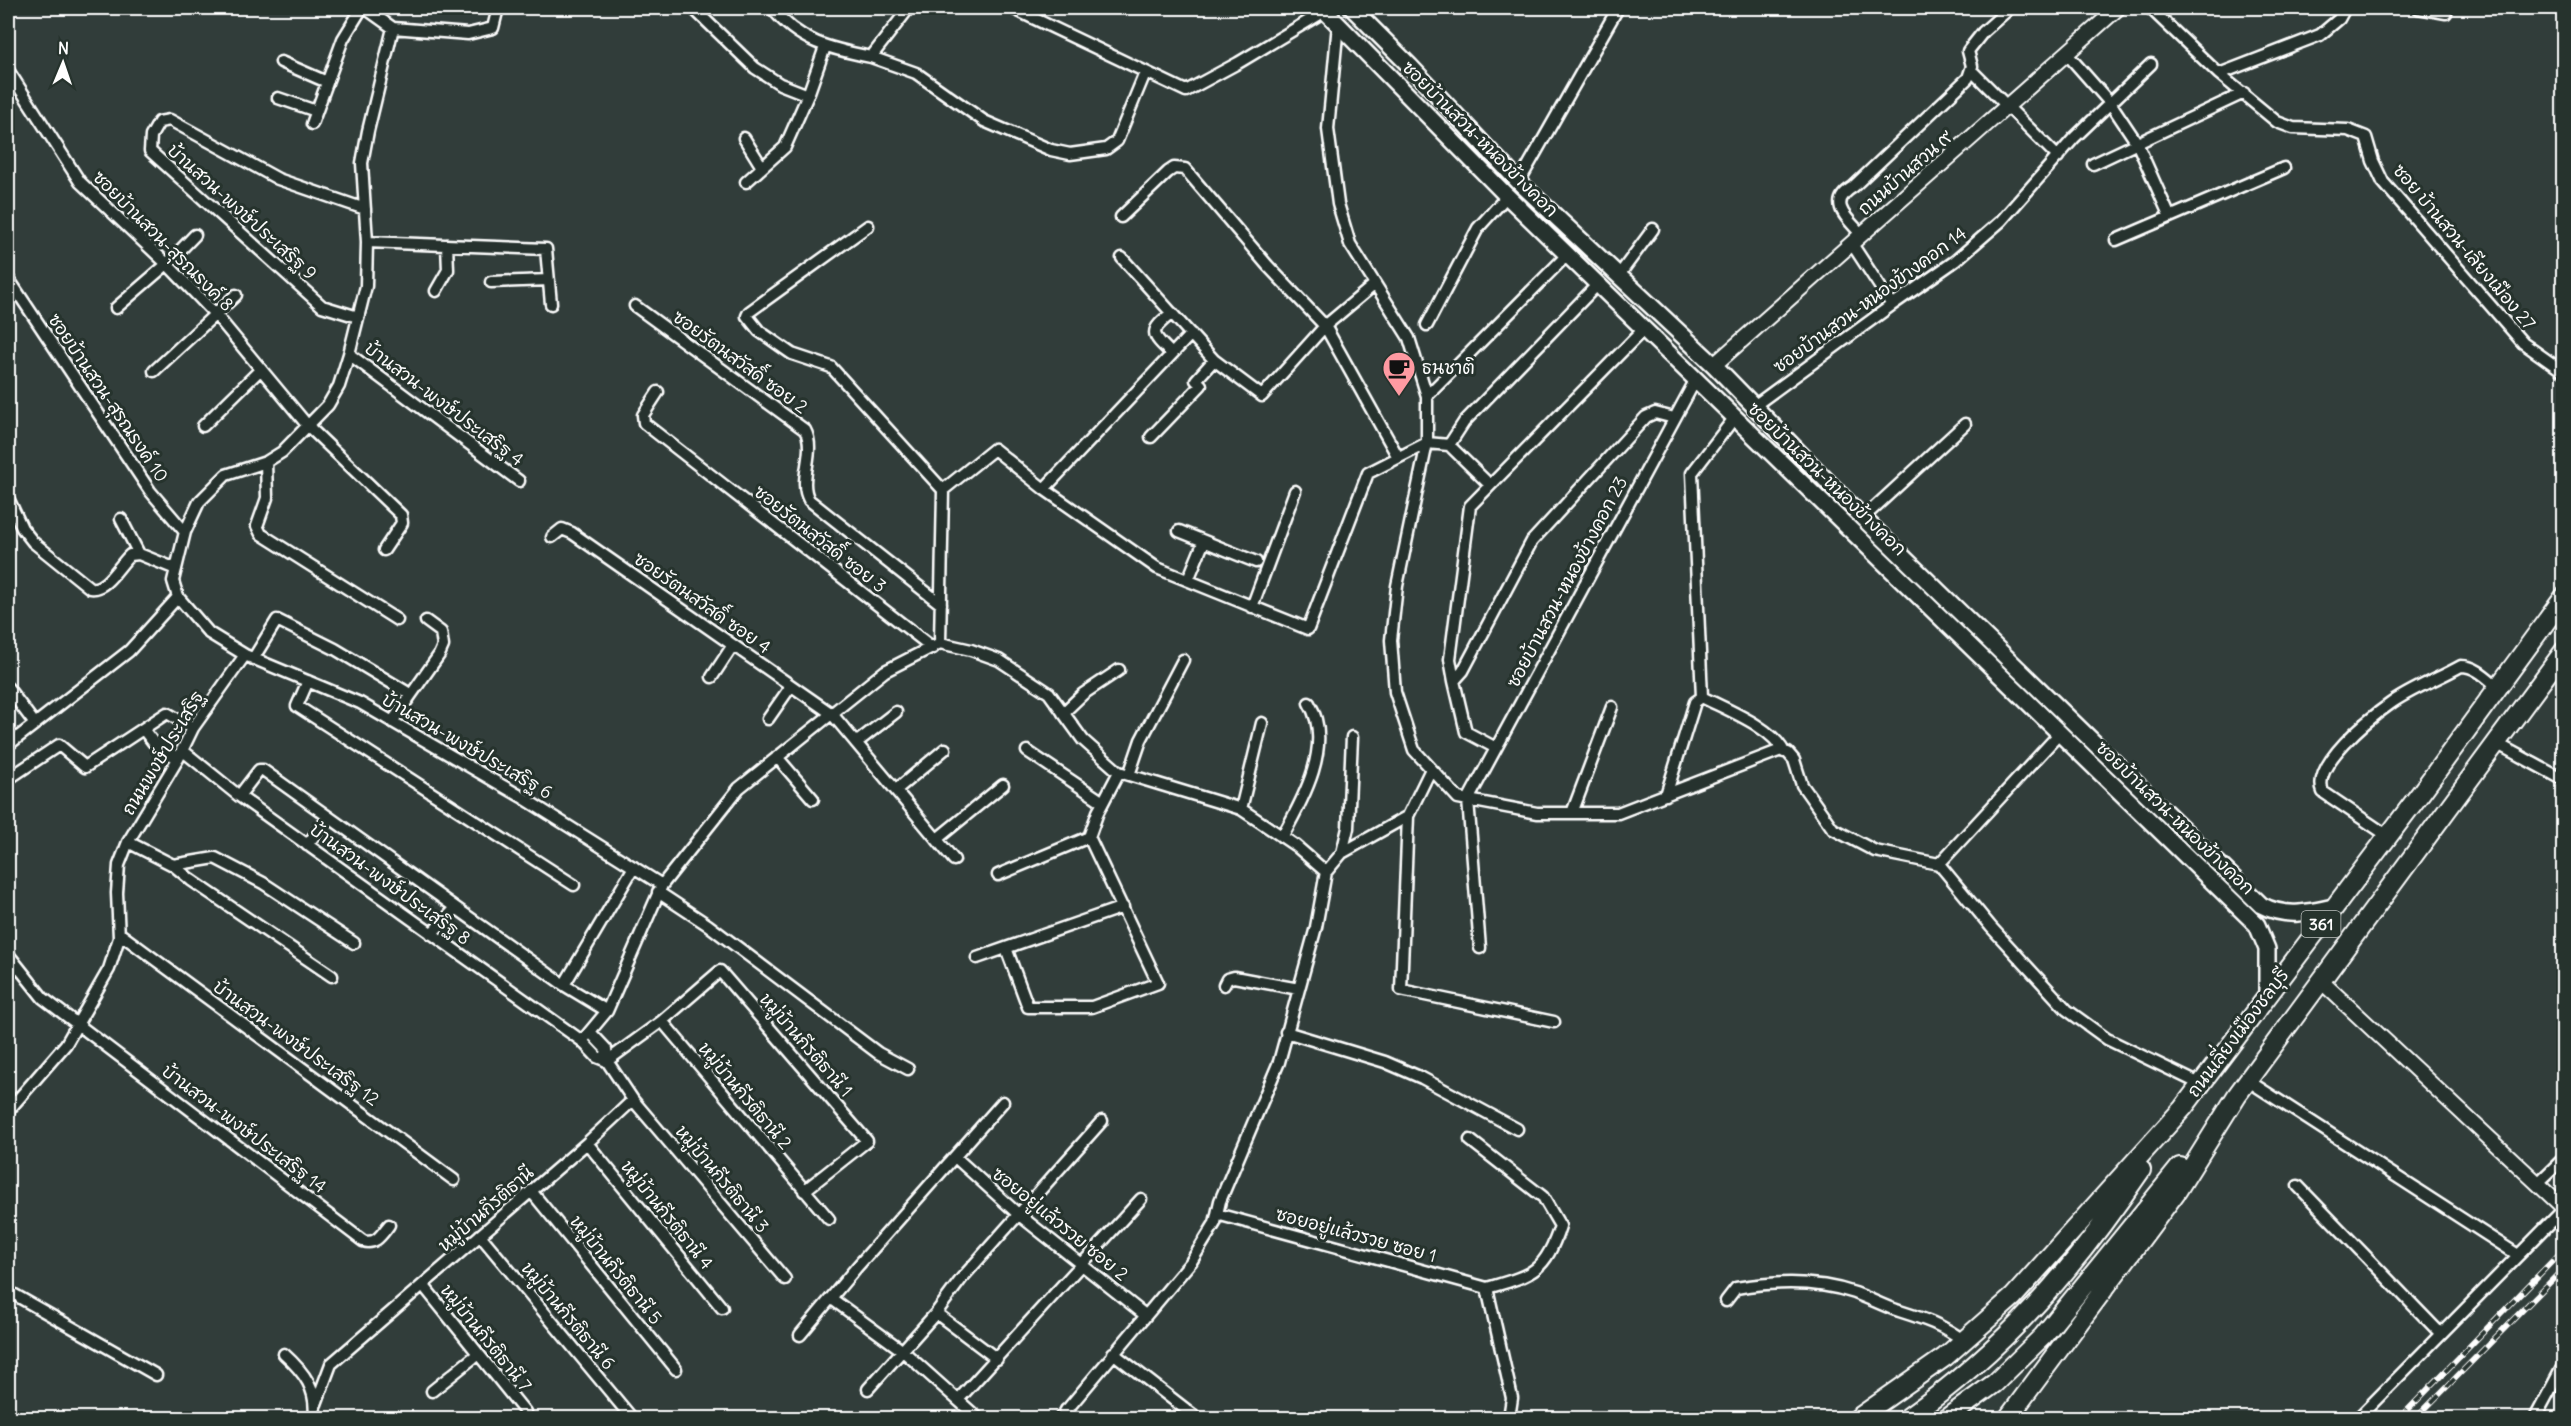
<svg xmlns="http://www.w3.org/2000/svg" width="2571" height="1426" viewBox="0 0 2571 1426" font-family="Delius,'Playpen Sans Thai',sans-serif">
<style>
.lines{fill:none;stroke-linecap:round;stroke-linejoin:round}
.minor-casing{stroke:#fff;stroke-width:15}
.tertiary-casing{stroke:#fff;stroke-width:18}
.secondary-casing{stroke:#fff;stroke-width:20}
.trunk-casing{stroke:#fff;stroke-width:22}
.minor{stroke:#26332d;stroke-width:10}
.tertiary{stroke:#26332d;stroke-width:14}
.secondary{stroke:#26332d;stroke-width:15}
.trunk{stroke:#26332d;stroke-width:18}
.rail-casing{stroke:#fff;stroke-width:6}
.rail{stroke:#26332d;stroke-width:4;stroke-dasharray:11;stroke-linecap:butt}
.labels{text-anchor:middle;stroke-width:6;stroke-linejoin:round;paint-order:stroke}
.shield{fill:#26332d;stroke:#bec2c0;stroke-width:1.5}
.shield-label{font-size:16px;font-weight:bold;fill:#fff}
.street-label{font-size:18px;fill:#fff;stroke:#26332d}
.poi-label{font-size:18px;fill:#fff;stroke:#26332d;text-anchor:start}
</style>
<rect width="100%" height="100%" fill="#313d3a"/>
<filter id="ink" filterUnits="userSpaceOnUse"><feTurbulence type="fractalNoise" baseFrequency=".0167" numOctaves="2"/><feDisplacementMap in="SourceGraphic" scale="12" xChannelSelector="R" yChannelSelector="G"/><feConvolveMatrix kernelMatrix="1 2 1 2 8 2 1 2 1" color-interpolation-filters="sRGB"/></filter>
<g filter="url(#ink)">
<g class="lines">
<defs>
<path id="minor" d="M365 8 393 28
M693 8 755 68 780 84 808 95
M772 8C798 42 831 49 871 57L909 8
M1012 8 1186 91 1238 63 1325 11
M2150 8 2219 74 2277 122 2293 128 2348 130 2366 137 2373 161 2383 182 2523 343 2564 372
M2418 8 2446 13 2447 8
M1338 24 1328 129 1338 204 1350 244 1409 338 1427 396V443L1397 586 1391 640 1395 692 1414 750 1458 798 1537 813H1618L1781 750 1788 753 1794 760 1802 785 1833 829 1875 851 1939 864 1991 927 2067 1010 2107 1039 2200 1084
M393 28 468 34 493 28 498 8
M2067 54 2111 104 2137 143 2170 217
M871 57 916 73 984 121 1051 150 1070 154 1106 149 1117 141 1145 73
M281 62 327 82
M8 70 80 182 167 264 216 315 308 426 401 515 402 523 384 550
M1971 70 2058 157
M2219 74 2320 35 2339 19 2345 8
M278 98 316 111
M312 124 343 39 362 8
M744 138 762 167
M2093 164 2244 93
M746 182 785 147 808 95 825 47
M1519 182 1618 8
M1121 217 1168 172 1174 168 1185 169 1268 266 1325 326 1398 457
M868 226 749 312 747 316 759 331 792 354 831 367 943 490
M1862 235C1848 219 1826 203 1853 187L1968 78 1972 66 1968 51 1983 32 2010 8
M2116 240 2284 168
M367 242 546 249 551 304
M1852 244 1892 305
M1122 258 1214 360 1262 396 1325 326 1375 284
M1619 275 1653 229
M8 278 150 491 185 532
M491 282 549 280
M436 291 448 270 447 245
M635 306 805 430C817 452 797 479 809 500L941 604
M116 308 167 264 195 235
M1172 313C1148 332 1151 334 1172 354
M358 317 322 306 150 151 151 136 159 122 170 120 278 179 365 209
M1427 325 1478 228 1507 196
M349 354 519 481
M154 371 236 295
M658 392 643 415 644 423 649 427 933 648
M1427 396 1568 254
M1754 406 1892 305 1955 261 2001 221 2074 138 2151 64
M203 426 261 369
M1151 437 1201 385 1196 380 1214 360
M1449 445 1490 485
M266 462 267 498 257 526 261 534 397 620
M1044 489 1191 334
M8 498 22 528 33 542 90 588C106 591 119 565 130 555L139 554 176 569
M1863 518 1965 424
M121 519 139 554
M1179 531 1256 562
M552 537 562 529 572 533 832 714 954 860
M1188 580 1204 541
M1252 607 1295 491
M940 643 943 490 994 449 1044 489 1157 568 1308 629 1368 473 1427 443 1449 445 1464 422 1598 284
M245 655 360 703 522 797 662 885
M253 659 277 620 335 649 410 694
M712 677 733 645
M308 681 297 706 574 885
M1454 681 1450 659 1470 506 1644 329
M8 688 35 724
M1702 697 1692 473 1735 417
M1702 697C1727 710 1772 727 1784 752
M1063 713 1083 694 1119 670
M768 719 791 686
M392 722 439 655 443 646 441 632 426 621
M143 729 153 742 178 759
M856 743 896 712
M2496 743 2564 780
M8 745 129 651 178 597
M1496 748 1466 732 1454 681 1463 671 1532 541 1646 417 1655 413 1674 418
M182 750 239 796 582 1041 597 1057 607 1061 633 1100 785 1279
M1027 751 1103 802
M777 757 813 799
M1129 775 1141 740 1183 660
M8 779 59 745 85 767 167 713 193 728
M896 790 945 749
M1666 795 1695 702 1702 697
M239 796 259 770H263L564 985
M1468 800 1696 379
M1468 800 1480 948
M1241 809 1262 723
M1572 813 1612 707
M1408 816 1401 990 1554 1022
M2388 836 2323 792C2311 765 2370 718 2390 704 2411 689 2438 679 2461 666 2476 666 2487 678 2498 687
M1282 837C1303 800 1334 744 1309 703
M937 839 1003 785
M128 842 173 865 191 880 332 976
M307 845 328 818
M1342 853 1348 828 1352 737
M1939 864 2060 733
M173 865 215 858 263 883 354 943
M998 875 1089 837
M658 892 708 925 878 1053 908 1069
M119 933 454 1180
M431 934 456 908
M1006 948 1028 1007H1092L1158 983 1089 837 1098 812 1119 772
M8 954 43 998 363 1241C376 1245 381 1235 389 1225
M977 958 1123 907
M1224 985 1227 979 1234 977 1299 989
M607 1011 564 985 634 867
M662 1021 829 1219
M590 1032 606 1049 607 1061
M1286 1032 1385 1062 1422 1078 1517 1129
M582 1041 607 1011 662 885 739 788 885 671 940 643 971 650 999 660 1049 693 1083 740 1119 772 1241 809 1296 846 1326 872
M607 1061 662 1021 720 971 867 1141 804 1191
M2247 1080 2518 1255
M8 1111 66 1044 109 969 119 938 117 893 119 865 128 842 178 759 193 728 245 655 209 633 178 597 173 581 185 532 199 502 226 475 266 462 282 452 328 405 339 386 349 354 366 286 367 242 362 163 368 131 393 28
M1470 1140 1543 1197 1560 1226C1545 1273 1531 1275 1487 1288
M587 1143 722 1308
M955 1157 1018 1214 1145 1315
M2538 1183 2564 1158
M2298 1186 2440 1333
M531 1191 676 1369
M1217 1214 1487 1288
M480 1235 631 1417
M423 1285 525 1412
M1487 1288 1512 1398 1509 1418
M8 1291 156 1375
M832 1299 903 1351 978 1418
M1726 1301 1736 1288C1776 1281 1817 1280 1855 1293 1868 1298 1880 1304 1893 1309 1921 1318 1940 1323 1964 1341
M936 1313 997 1359
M800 1335 856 1268 1003 1102
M1113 1353 1197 1418
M284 1354C304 1372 318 1390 314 1418
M868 1389 936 1313 962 1278 1102 1121
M432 1391 478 1354
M958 1400 1141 1199
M316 1404 331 1364 587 1143 633 1100
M1066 1410 1076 1418
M1060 1418 1191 1262 1215 1223 1220 1201 1279 1062 1316 927 1326 872 1342 853 1408 816 1431 769
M2358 1418 2564 1209
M2535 1418 2564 1364"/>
<path id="tertiary" d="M1714 365 2118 8
M2321 981 2564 1208"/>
<path id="secondary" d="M1322 8 1507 196 2257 925 2267 949V994
M1352 8 1410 66 1519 182 1714 365 1863 518 2261 905C2285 918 2307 913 2334 907"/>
<path id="trunk" d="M1858 1418 1945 1357 2013 1297 2183 1108 2420 794 2564 597
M1907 1418C2006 1348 2073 1270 2141 1170
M1947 1418 1995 1383 2043 1336 2180 1167
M2008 1418 2177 1191 2237 1095 2564 651"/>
</defs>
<use href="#minor" class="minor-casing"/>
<use href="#tertiary" class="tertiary-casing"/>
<use href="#secondary" class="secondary-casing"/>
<use href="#trunk" class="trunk-casing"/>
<use href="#minor" class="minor"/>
<use href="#tertiary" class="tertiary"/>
<use href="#secondary" class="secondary"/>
<use href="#trunk" class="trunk"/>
<defs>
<path id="rail" d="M2400 1418 2564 1249
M2416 1418 2564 1268"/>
</defs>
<use href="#rail" class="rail-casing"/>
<use href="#rail" class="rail"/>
</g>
</g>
<defs>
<symbol id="cafe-pin" viewBox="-11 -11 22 30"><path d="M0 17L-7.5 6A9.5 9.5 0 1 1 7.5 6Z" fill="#ff9aa2" stroke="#26332d"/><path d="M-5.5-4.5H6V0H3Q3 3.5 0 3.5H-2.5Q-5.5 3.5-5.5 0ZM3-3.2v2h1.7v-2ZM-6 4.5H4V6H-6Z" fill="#111"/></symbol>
</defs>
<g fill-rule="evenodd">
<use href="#cafe-pin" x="1380" y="349" width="38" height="52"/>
</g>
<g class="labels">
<rect class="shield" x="2301.5" y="911" width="39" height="26" rx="4.5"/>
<g class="shield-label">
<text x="2321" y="930">361</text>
</g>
<g class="street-label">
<text transform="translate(1480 139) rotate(45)" y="6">ซอยบ้านสวน-หนองข้างคอก</text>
<text transform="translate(1905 173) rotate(-41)" y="6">ถนนบ้านสวน ๙</text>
<text transform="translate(242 212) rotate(42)" y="6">บ้านสวน-พงษ์ประเสริฐ 9</text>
<text transform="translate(163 241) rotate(45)" y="6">ซอยบ้านสวน-สุรณรงค์ 8</text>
<text transform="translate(2464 247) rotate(50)" y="6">ซอย บ้านสวน-เลียงเมือง 27</text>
<text transform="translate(1870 300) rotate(-36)" y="6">ซอยบ้านสวน-หนองข้างคอก 14</text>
<text transform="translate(740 362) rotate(36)" y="6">ซอยรัตนสวัสดิ์ ซอย 2</text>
<text transform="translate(108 398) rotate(56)" y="6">ซอยบ้านสวน-สุรณรงค์ 10</text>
<text transform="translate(444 404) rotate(37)" y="6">บ้านสวน-พงษ์ประเสริฐ 4</text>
<text transform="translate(1827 479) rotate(44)" y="6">ซอยบ้านสวน-หนองข้างคอก</text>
<text transform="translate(820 539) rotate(38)" y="6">ซอยรัตนสวัสดิ์ ซอย 3</text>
<text transform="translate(1567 582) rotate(-62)" y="6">ซอยบ้านสวน-หนองข้างคอก 23</text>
<text transform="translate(702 603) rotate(35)" y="6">ซอยรัตนสวัสดิ์ ซอย 4</text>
<text transform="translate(467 746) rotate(30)" y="6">บ้านสวน-พงษ์ประเสริฐ 6</text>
<text transform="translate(163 753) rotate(-59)" y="6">ถนนพงษ์ประเสริฐ</text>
<text transform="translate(2175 818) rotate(44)" y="6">ซอยบ้านสวน-หนองข้างคอก</text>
<text transform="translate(390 884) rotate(36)" y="6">บ้านสวน-พงษ์ประเสริฐ 8</text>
<text transform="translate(2238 1033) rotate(-53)" y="6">ถนนเลี่ยงเมืองชลบุรี</text>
<text transform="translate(296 1043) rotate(36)" y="6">บ้านสวน-พงษ์ประเสริฐ 12</text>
<text transform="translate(806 1045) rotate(49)" y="6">หมู่บ้านกีรติธานี 1</text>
<text transform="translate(745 1096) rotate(50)" y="6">หมู่บ้านกีรติธานี 2</text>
<text transform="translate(244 1129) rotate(37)" y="6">บ้านสวน-พงษ์ประเสริฐ 14</text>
<text transform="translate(722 1179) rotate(50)" y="6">หมู่บ้านกีรติธานี 3</text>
<text transform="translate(486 1209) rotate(-41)" y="6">หมู่บ้านกีรติธานี</text>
<text transform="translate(667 1215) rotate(51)" y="6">หมู่บ้านกีรติธานี 4</text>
<text transform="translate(1060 1224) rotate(39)" y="6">ซอยอยู่แล้วรวย ซอย 2</text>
<text transform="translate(1356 1235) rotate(15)" y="6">ซอยอยู่แล้วรวย ซอย 1</text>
<text transform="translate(616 1270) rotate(51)" y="6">หมู่บ้านกีรติธานี 5</text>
<text transform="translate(568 1316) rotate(50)" y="6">หมู่บ้านกีรติธานี 6</text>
<text transform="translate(486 1338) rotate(51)" y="6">หมู่บ้านกีรติธานี 7</text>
</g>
<g class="poi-label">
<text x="1422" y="374">ธนชาติ</text>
</g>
</g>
<rect width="2571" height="1426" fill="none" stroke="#26332d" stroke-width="30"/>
<rect x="15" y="15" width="2541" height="1396" fill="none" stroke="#fff" stroke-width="2" filter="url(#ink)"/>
<g transform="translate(63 63) rotate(2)" stroke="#26332d" stroke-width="4.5" paint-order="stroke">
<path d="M0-4.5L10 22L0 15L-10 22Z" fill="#ffffff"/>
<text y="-9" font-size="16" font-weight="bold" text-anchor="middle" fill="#ffffff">N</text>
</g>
</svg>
